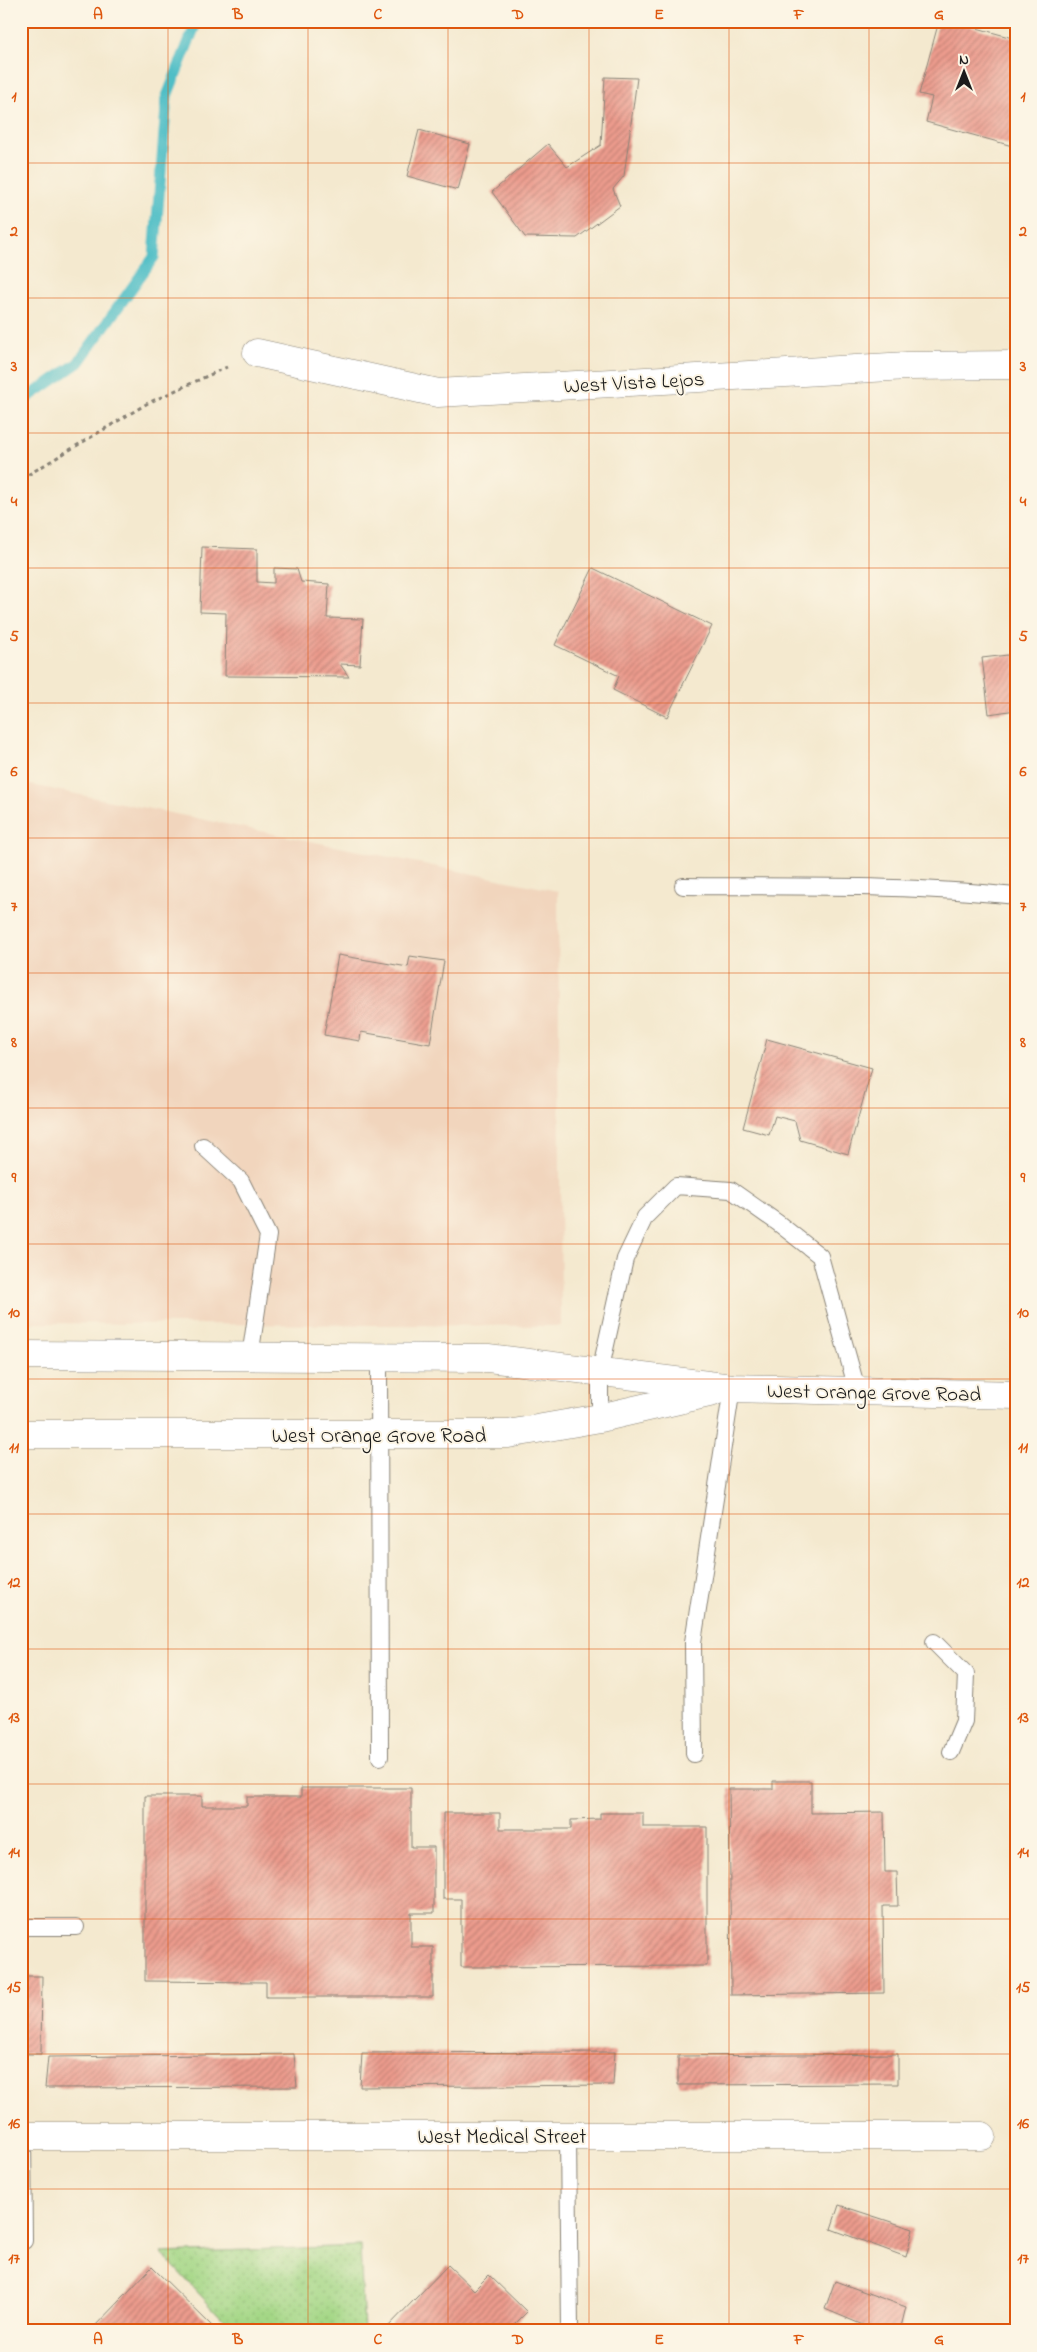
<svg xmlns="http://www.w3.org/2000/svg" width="1037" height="2352" viewBox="0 0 1037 2352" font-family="'Indie Flower',sans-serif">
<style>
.built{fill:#f1d5bd}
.grass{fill:url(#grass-dots);stroke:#607a51}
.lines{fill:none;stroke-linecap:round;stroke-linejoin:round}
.stream{stroke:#50bec6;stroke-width:11}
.building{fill:url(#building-hatch)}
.service-casing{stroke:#888276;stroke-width:18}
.minor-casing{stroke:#888276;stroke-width:29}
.primary-casing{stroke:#888276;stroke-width:29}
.path{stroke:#888276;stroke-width:3;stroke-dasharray:4 4;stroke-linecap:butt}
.service{stroke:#fff;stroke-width:16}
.minor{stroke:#fff;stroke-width:28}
.primary{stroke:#fff;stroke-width:28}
.grid{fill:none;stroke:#de560d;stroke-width:1;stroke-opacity:0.55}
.labels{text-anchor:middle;stroke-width:4;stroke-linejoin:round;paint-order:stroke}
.street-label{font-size:21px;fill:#1c1c1c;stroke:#fcf5e5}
.neatline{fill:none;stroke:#de560d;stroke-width:2}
.grid-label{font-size:16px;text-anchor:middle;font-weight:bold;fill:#de560d}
</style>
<defs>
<pattern id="grass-dots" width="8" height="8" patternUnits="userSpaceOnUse" patternTransform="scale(1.25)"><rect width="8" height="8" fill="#a4d786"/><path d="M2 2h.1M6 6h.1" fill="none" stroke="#8db873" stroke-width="1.8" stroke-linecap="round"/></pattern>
<pattern id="building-hatch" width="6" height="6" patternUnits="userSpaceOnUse" patternTransform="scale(1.25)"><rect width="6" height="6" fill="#ec9b8d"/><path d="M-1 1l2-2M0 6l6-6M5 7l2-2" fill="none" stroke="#be7e72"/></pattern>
</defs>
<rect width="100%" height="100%" fill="#fcf5e5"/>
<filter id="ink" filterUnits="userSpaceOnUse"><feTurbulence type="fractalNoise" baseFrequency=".02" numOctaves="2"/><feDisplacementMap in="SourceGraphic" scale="10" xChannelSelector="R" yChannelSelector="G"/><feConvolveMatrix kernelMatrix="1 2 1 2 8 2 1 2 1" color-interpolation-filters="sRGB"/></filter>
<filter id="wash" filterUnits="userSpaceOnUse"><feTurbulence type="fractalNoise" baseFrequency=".0096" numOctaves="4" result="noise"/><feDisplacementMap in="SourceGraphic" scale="20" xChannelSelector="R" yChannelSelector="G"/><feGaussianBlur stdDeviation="1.12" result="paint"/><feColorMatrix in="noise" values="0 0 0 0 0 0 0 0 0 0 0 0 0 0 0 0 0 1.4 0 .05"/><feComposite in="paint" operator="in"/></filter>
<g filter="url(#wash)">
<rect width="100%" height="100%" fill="#f4e9cf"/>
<path class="built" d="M21 783 558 891 561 1326 21 1323Z"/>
<path class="grass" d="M360 2246 364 2331H234L161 2253Z"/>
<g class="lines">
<path class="stream" d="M21 402 78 363 154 257 167 96 197 21"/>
</g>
<g id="blocks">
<path class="building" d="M939 21H952L1016 39V147L926 122 932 97 919 94Z
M605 77 637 78 624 176 613 189 620 206 577 238 525 237 492 192 548 144 567 167 601 145Z
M419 130 470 144 458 190 407 176Z
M202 547 257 549V582L274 583V568L297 569 301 582 329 584 327 618 363 619 360 665 340 664 349 677 225 676 226 613 200 612Z
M593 568 712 626 667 717 613 690 619 676 555 645Z
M1016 654V710L989 714 982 658Z
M338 955 408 967 410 956 444 961 430 1044 361 1032 360 1041 324 1035Z
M767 1039 872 1068 848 1154 800 1140 795 1121 775 1116 769 1135 743 1128Z
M773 1781H811V1813L884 1812 885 1872H897L898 1906H883L884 1993 731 1995 729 1789H773Z
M301 1788H411V1847H434V1913H411V1947H433V1997H266V1982L145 1981V1796H202V1806H247V1797H301Z
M443 1813H500V1829H571V1820L600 1819V1813H643V1827H707V1966L461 1967V1899H443Z
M21 1976H42L41 2054H21Z
M615 2052 613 2085 360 2087 362 2053Z
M294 2054 297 2087 45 2088 48 2057Z
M898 2054V2084L678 2085V2056Z
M839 2205 913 2229 906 2257 831 2229Z
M448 2265 474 2290 489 2275 527 2312 508 2331H384Z
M152 2267 217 2331H93L92 2329Z
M835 2281 906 2307 900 2331H877L825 2309Z"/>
</g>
</g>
<g filter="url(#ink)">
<use href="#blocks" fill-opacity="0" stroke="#888276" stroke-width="1"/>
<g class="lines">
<defs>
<path id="service" d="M683 886C794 887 905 884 1016 896
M203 1146 241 1181 268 1235 250 1357
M379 1358 380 1757
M600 1418V1372L625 1259 645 1217 676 1186 731 1190 778 1223 820 1256 858 1393
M934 1642 966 1674 964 1721 951 1752
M694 1754 693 1642 732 1388
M21 1927H76
M23 2136 24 2241
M568 2136 570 2331"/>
<path id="minor" d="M257 353 438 393 907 366 1016 365
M21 2136H982"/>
<path id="primary" d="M21 1355 488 1358 732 1388 1016 1395
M21 1434H508L600 1418 713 1392"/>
</defs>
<use href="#service" class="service-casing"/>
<use href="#minor" class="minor-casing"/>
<use href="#primary" class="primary-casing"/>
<path class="path" d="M21 479 148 403 227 367"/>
<use href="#service" class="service"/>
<use href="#minor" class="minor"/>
<use href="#primary" class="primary"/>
</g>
</g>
<path class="grid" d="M168 21V2331M308 21V2331M448 21V2331M589 21V2331M729 21V2331M869 21V2331M21 163H1016M21 298H1016M21 433H1016M21 568H1016M21 703H1016M21 838H1016M21 973H1016M21 1108H1016M21 1244H1016M21 1379H1016M21 1514H1016M21 1649H1016M21 1784H1016M21 1919H1016M21 2054H1016M21 2189H1016"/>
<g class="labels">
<g class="street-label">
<text transform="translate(634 382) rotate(-3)" y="7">West Vista Lejos</text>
<text transform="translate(874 1392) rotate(1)" y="7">West Orange Grove Road</text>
<text x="379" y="1442">West Orange Grove Road</text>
<text x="502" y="2143">West Medical Street</text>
</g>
</g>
<rect width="1037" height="2352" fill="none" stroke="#fcf5e5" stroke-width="55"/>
<g transform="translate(964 72)" stroke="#fcf5e5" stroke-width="4" paint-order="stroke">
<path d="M0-4L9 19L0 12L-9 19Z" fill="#1c1c1c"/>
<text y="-8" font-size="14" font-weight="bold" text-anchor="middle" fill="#1c1c1c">N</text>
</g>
<rect x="28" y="28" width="982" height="2296" class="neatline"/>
<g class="grid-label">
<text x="98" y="19">A</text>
<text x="238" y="19">B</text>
<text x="378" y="19">C</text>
<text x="518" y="19">D</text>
<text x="659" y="19">E</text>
<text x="799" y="19">F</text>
<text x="939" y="19">G</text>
<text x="14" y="101">1</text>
<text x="1023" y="101">1</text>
<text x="14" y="236">2</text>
<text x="1023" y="236">2</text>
<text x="14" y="371">3</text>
<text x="1023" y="371">3</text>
<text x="14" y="506">4</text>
<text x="1023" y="506">4</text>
<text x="14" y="641">5</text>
<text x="1023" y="641">5</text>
<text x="14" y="776">6</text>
<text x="1023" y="776">6</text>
<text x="14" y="911">7</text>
<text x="1023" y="911">7</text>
<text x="14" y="1047">8</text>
<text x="1023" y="1047">8</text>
<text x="14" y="1182">9</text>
<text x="1023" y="1182">9</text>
<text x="14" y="1317">10</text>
<text x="1023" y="1317">10</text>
<text x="14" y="1452">11</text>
<text x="1023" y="1452">11</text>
<text x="14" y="1587">12</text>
<text x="1023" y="1587">12</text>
<text x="14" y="1722">13</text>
<text x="1023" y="1722">13</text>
<text x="14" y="1857">14</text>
<text x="1023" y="1857">14</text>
<text x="14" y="1992">15</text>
<text x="1023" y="1992">15</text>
<text x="14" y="2128">16</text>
<text x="1023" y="2128">16</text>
<text x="14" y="2263">17</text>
<text x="1023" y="2263">17</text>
<text x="98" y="2344">A</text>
<text x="238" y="2344">B</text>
<text x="378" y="2344">C</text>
<text x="518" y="2344">D</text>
<text x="659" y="2344">E</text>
<text x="799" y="2344">F</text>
<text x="939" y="2344">G</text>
</g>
</svg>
